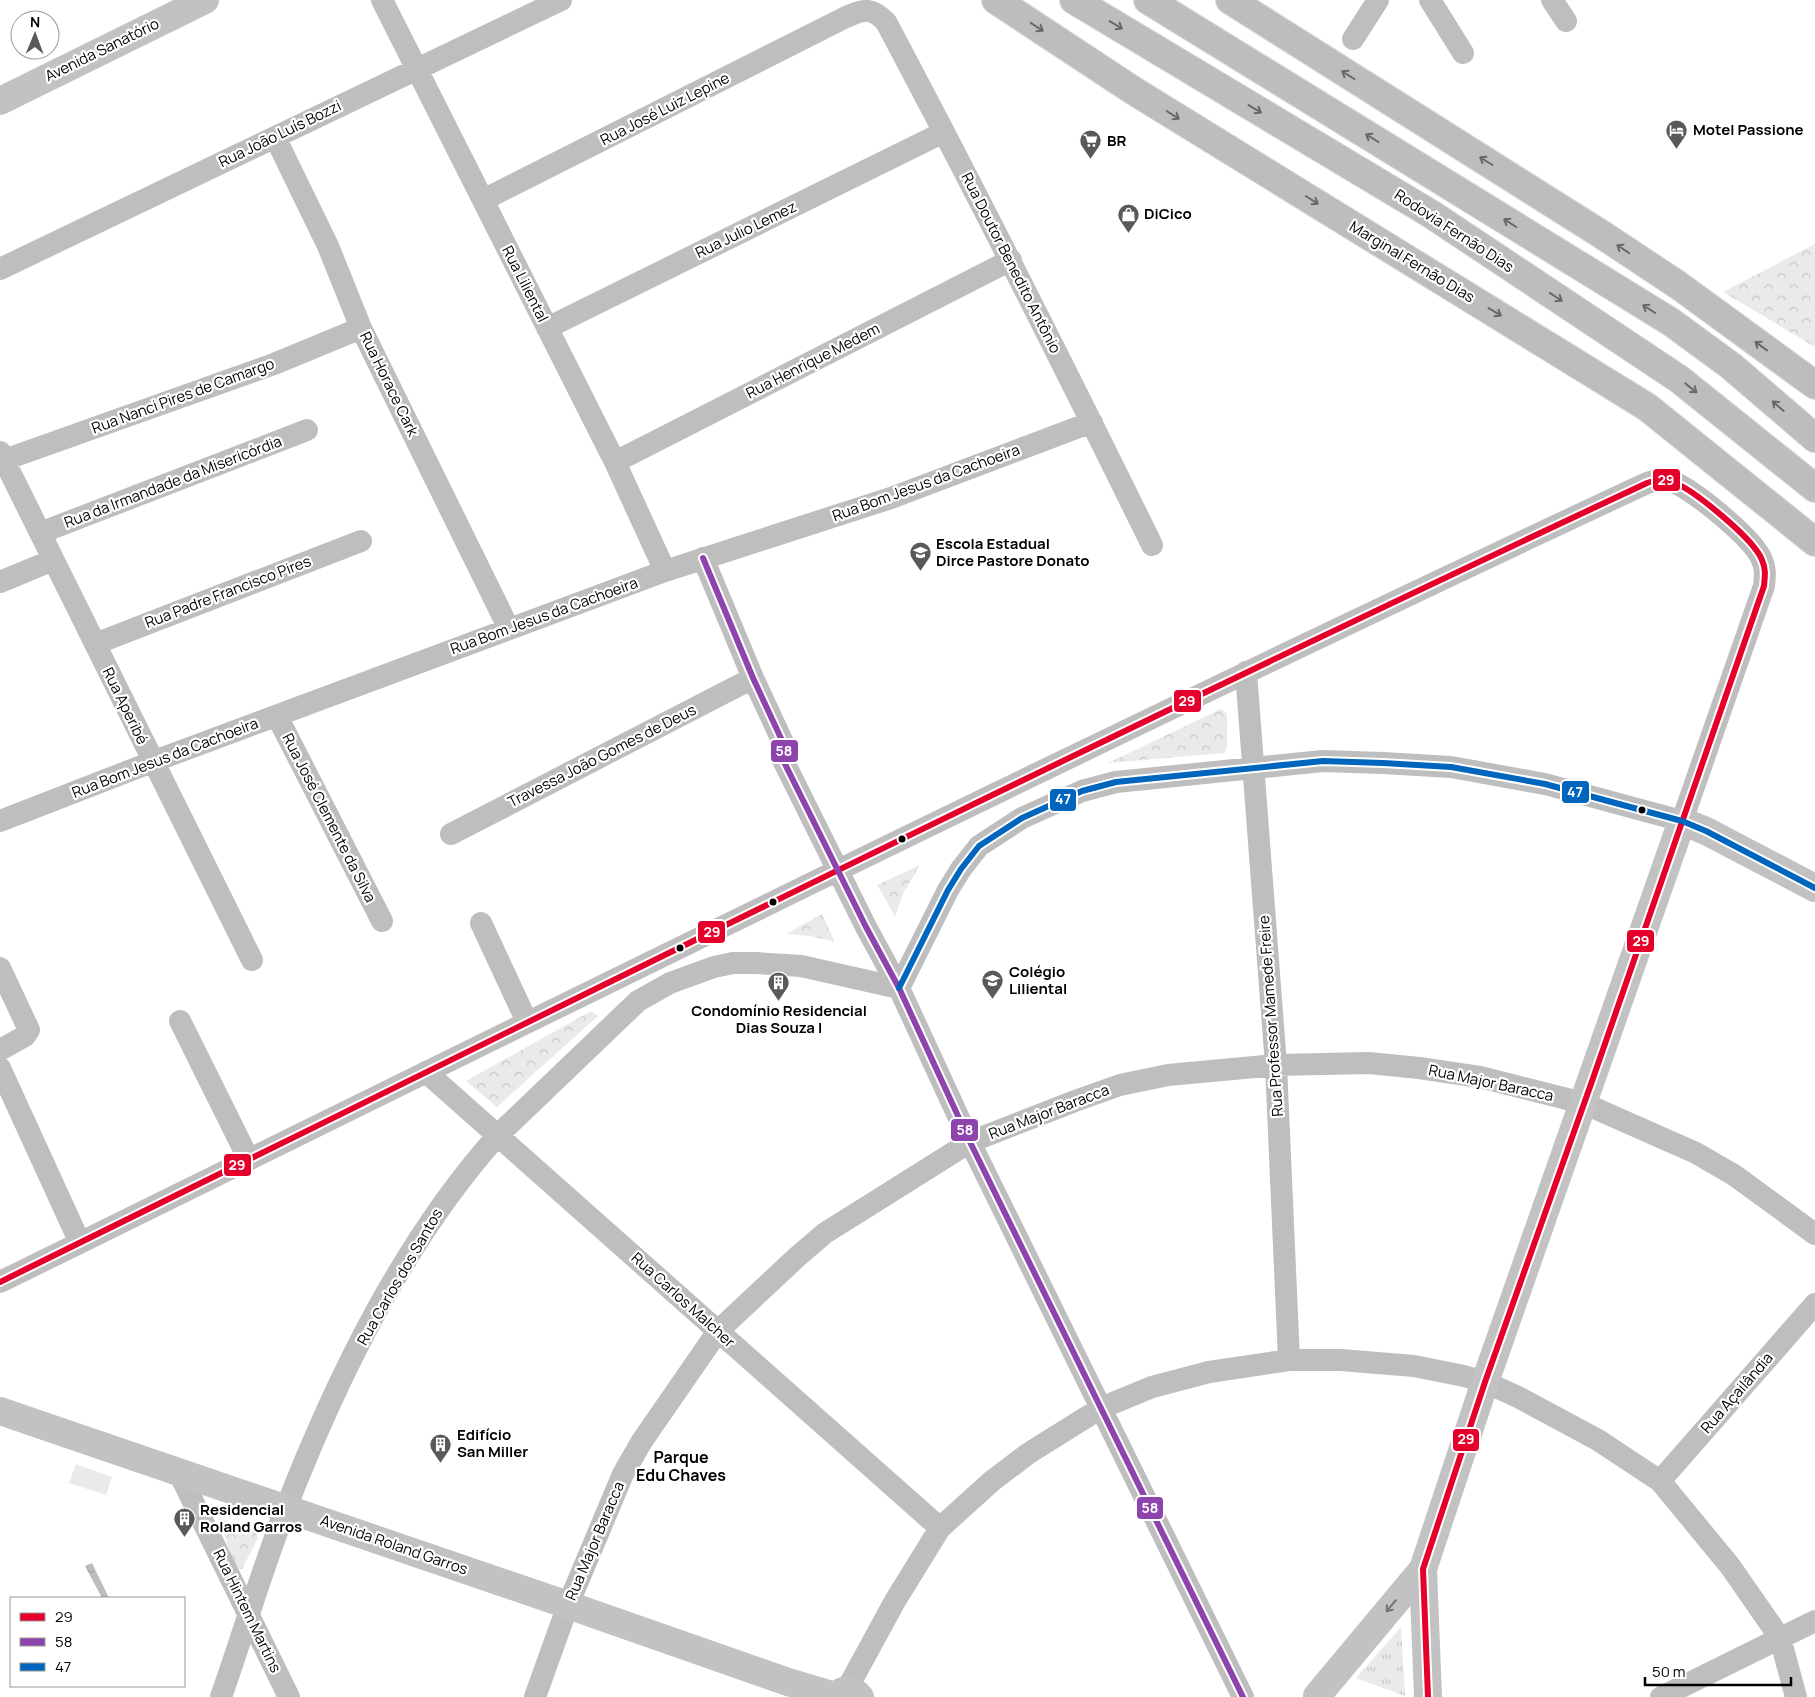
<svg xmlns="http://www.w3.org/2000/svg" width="1815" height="1697" viewBox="0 0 1815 1697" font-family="Manrope,sans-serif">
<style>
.grass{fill:url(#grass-tufts)}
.park{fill:url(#park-crowns)}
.pitch{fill:#eaeaea}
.water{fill:url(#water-ripples)}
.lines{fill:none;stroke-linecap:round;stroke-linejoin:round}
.highway-casing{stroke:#dbdbdb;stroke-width:30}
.street{stroke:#bebebe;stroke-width:22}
.secondary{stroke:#c2c2c2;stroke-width:28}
.highway{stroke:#bdbdbd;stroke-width:28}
.bus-1-casing{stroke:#fff;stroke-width:10}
.bus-2-casing{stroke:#fff;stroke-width:10}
.bus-3-casing{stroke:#fff;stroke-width:10}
.bus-1{stroke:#e4002b;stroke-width:6}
.bus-2{stroke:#8e44ad;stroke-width:6}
.bus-3{stroke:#0065bd;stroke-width:6}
.oneway{stroke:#686868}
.oneway2{stroke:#747474}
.bus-dot{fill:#000;stroke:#fff;stroke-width:2}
.labels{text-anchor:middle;stroke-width:4.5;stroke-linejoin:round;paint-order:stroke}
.street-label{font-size:15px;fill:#000;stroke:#fff}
.poi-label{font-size:15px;font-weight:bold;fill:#000;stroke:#fff;text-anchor:start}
.neighbourhood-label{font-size:16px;font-weight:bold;fill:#000;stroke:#fff}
.line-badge{stroke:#fff;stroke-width:2}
.badge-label{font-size:14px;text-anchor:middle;font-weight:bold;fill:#fff}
</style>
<defs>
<pattern id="grass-tufts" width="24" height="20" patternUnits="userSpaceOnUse" patternTransform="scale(1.25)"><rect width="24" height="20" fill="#eaeaea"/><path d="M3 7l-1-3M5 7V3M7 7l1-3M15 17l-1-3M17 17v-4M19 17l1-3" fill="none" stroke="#c7c7c7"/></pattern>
<pattern id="park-crowns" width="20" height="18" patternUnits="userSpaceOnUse" patternTransform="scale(1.25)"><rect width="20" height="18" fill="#eaeaea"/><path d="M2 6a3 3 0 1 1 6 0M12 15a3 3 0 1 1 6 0" fill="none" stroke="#c7c7c7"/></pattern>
<pattern id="water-ripples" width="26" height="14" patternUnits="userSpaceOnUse" patternTransform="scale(1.25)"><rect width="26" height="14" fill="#bcbcbc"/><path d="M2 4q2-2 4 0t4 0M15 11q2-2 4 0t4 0" fill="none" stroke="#a0a0a0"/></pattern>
</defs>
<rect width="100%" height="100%" fill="#fff"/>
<path class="grass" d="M1401 1627 1405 1696 1356 1678Z"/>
<path class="park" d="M1815 244V347L1723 292Z
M1221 709 1227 714V749L1224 753 1108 763Z
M920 865 904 892 895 916 877 885Z
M822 914 835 942 811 936 786 934Z
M591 1011 598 1016 497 1107 466 1081Z
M219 1519 256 1531 258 1538 242 1569 235 1568Z"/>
<path class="pitch" d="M76 1464 112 1477 106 1495 69 1483Z"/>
<path class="water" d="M92 1563 109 1598H102L85 1566Z"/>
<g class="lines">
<defs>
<path id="highway" d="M996 0 1134 91 1647 407 1815 542
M1074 0 1431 214 1679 379 1815 488
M1148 0 1671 322 1731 366 1815 438
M1230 0 1601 234 1678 285 1815 385"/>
</defs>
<use href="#highway" class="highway-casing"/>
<path class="street" d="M382 0 615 462 665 571
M1430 0 1463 53
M1552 0 1566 21
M1353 39 1378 0
M275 137 328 246 361 328 509 629
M483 200 846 17C865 9 871 7 886 22 978 195 1066 370 1152 545
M0 269 561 0
M547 328 944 132
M0 452 252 960
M4 460 274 364 361 328
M615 462 1011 260
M40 533 307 430
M703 558 753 678 785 747 783 760 866 927 899 988 970 1142 1243 1697
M0 582 53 560
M95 644 361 541
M1246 672 1276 1065 1289 1360
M277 716 382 921
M0 821 152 762 665 571 891 498 1092 422
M451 834 753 678
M481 923 527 1022
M0 968 29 1030 25 1036 0 1050
M180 1021 249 1160
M0 1068 80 1243
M426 1072 940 1528
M0 1282C547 1013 1094 741 1647 483 1656 480 1664 478 1673 482 1694 490 1754 539 1762 560 1766 569 1765 576 1764 586L1682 821 1545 784 1451 767 1383 763 1323 761 1116 782 1082 791 1022 818 979 846 961 869 948 890 899 988
M178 1471 289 1697
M1660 1481 1815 1304
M847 1689 895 1601 940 1528 992 1481 1029 1453 1101 1408 1152 1387 1209 1372 1289 1360H1341L1414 1366 1464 1376 1485 1382 1518 1397 1598 1440 1660 1481 1730 1566 1780 1638 1796 1697
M221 1697C243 1634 262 1570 286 1508 337 1377 404 1240 498 1135L638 1001 670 983 714 967 733 963H756L801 966 899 988
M535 1697 568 1605 623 1474 642 1441 718 1331 797 1257 825 1233 865 1208 970 1142 1075 1101 1120 1085 1168 1075 1276 1065 1369 1063 1419 1068 1480 1077 1583 1103 1696 1153 1734 1175 1815 1234
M1661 1697 1815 1621"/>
<path class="secondary" d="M0 101 205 0
M0 1411 568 1605 788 1682 835 1696
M1317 1696 1423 1569
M835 1697C842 1688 853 1688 860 1697
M1428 1697 1423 1569 1485 1382 1682 821 1706 831 1815 888"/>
<use href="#highway" class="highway"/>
<defs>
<path id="bus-1" d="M0 1282C547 1013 1094 741 1647 483 1656 480 1664 478 1673 482 1694 490 1754 539 1762 560 1766 569 1765 576 1764 586L1591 1084 1485 1382 1423 1569 1428 1697"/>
<path id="bus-2" d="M703 558 753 678 785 747 783 760 866 927 899 988 970 1142 1243 1697"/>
<path id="bus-3" d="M899 988 948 890 961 869 979 846 1022 818 1082 791 1116 782 1323 761 1383 763 1451 767 1545 784 1682 821 1706 831 1815 888"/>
</defs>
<use href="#bus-1" class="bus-1-casing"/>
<use href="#bus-2" class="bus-2-casing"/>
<use href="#bus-3" class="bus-3-casing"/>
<use href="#bus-1" class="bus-1"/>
<use href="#bus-2" class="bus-2"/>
<use href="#bus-3" class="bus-3"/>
</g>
<defs><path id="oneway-shaft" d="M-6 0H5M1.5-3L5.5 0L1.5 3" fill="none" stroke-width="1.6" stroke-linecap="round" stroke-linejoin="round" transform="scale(1.25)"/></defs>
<g class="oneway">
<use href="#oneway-shaft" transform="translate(1116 25) rotate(31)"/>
<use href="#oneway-shaft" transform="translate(1037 27) rotate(33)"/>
<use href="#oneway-shaft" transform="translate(1348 75) rotate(-148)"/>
<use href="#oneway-shaft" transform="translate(1255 109) rotate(31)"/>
<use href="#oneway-shaft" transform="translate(1173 115) rotate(32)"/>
<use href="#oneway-shaft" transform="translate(1372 138) rotate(-148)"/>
<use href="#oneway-shaft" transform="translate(1486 161) rotate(-148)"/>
<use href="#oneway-shaft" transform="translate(1312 200) rotate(32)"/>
<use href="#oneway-shaft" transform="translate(1510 223) rotate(-148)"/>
<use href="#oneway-shaft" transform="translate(1623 249) rotate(-146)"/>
<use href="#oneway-shaft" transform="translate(1556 297) rotate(34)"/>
<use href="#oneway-shaft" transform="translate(1649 309) rotate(-148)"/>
<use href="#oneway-shaft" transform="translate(1495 312) rotate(31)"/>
<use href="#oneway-shaft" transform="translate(1761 346) rotate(-144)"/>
<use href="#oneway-shaft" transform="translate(1691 388) rotate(39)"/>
<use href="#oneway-shaft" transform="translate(1778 406) rotate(-139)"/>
</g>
<use class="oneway2" href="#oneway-shaft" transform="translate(1391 1606) rotate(130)"/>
<defs>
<symbol id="hotel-pin" viewBox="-11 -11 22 30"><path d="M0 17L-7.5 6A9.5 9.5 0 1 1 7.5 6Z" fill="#595959" stroke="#fff"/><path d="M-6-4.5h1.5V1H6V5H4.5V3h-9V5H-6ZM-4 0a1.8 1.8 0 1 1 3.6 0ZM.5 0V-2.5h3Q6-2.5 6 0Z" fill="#fff"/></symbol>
<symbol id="supermarket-pin" viewBox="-11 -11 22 30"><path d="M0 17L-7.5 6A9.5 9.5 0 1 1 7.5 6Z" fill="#595959" stroke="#fff"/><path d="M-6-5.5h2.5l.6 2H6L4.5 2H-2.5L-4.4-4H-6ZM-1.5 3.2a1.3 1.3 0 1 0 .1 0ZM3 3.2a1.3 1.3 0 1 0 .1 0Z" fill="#fff"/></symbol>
<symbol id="shop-pin" viewBox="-11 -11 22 30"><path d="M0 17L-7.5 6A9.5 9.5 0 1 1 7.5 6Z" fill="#595959" stroke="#fff"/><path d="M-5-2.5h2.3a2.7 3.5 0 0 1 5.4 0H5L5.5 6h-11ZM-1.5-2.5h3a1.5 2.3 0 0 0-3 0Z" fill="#fff"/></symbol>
<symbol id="school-pin" viewBox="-11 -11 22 30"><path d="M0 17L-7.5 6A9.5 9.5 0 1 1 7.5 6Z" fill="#595959" stroke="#fff"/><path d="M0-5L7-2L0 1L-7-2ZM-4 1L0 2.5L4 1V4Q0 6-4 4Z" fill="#fff"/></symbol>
<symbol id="building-pin" viewBox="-11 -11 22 30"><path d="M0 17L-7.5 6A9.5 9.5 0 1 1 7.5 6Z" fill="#595959" stroke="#fff"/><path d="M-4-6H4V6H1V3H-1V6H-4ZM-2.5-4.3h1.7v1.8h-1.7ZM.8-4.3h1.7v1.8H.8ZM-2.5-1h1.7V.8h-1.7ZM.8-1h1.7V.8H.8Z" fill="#fff"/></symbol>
</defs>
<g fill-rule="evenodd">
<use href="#hotel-pin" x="1664" y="118" width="25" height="34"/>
<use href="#supermarket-pin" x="1078" y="128" width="25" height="34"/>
<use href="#shop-pin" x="1116" y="202" width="25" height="34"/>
<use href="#school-pin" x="908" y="540" width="25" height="34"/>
<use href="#school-pin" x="980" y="968" width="25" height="34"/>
<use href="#building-pin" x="766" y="970" width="25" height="34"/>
<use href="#building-pin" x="428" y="1432" width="25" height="34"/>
<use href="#building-pin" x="172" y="1506" width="25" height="34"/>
</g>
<g class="bus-dot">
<circle cx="1642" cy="810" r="4.5"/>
<circle cx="902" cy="839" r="4.5"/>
<circle cx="773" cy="902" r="4.5"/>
<circle cx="680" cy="948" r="4.5"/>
</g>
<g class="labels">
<g class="street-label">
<text transform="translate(102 50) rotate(-26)" y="5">Avenida Sanatório</text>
<text transform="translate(665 109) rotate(-27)" y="5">Rua José Luiz Lepine</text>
<text transform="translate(280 134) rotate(-26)" y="5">Rua João Luís Bozzi</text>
<text transform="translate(746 230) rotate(-26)" y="5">Rua Julio Lemez</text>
<text transform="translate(1454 231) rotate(33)" y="5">Rodovia Fernão Dias</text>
<text transform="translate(1412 262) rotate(31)" y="5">Marginal Fernão Dias</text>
<text transform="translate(1011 263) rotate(63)" y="5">Rua Doutor Benedito Antônio</text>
<text transform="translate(525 284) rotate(63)" y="5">Rua Liliental</text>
<text transform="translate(813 361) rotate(-27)" y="5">Rua Henrique Medem</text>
<text transform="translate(389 384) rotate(64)" y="5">Rua Horace Cark</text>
<text transform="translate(183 396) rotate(-20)" y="5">Rua Nanci Pires de Camargo</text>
<text transform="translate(173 482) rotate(-21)" y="5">Rua da Irmandade da Misericórdia</text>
<text transform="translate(926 483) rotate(-20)" y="5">Rua Bom Jesus da Cachoeira</text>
<text transform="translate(228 592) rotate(-21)" y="5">Rua Padre Francisco Pires</text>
<text transform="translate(544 616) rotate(-20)" y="5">Rua Bom Jesus da Cachoeira</text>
<text transform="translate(125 706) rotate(64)" y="5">Rua Aperibé</text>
<text transform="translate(602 756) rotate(-27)" y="5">Travessa João Gomes de Deus</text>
<text transform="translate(165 758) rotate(-21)" y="5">Rua Bom Jesus da Cachoeira</text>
<text transform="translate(329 818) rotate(63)" y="5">Rua José Clemente da Silva</text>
<text transform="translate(1271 1016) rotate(-94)" y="5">Rua Professor Mamede Freire</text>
<text transform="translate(1491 1083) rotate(12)" y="5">Rua Major Baracca</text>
<text transform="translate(1049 1112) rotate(-21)" y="5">Rua Major Baracca</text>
<text transform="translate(400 1277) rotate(-60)" y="5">Rua Carlos dos Santos</text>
<text transform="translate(683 1300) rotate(42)" y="5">Rua Carlos Malcher</text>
<text transform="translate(1737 1393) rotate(-49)" y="5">Rua Açailândia</text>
<text transform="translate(595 1541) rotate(-67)" y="5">Rua Major Baracca</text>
<text transform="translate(394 1545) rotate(19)" y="5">Avenida Roland Garros</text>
<text transform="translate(247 1611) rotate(64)" y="5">Rua Hintem Martins</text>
</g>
<g class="poi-label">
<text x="1693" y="135">Motel Passione</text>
<text x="1107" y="146">BR</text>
<text x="1144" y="219">DiCico</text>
<text x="936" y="549">Escola Estadual<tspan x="936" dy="17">Dirce Pastore Donato</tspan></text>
<text x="1009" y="977">Colégio<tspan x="1009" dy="17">Liliental</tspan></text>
<text x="779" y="1016" text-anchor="middle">Condomínio Residencial<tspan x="779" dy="17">Dias Souza I</tspan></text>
<text x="457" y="1440">Edifício<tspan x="457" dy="17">San Miller</tspan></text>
<text x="200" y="1515">Residencial<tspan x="200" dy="17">Roland Garros</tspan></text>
</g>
<g class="neighbourhood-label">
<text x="681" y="1463">Parque<tspan x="681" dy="18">Edu Chaves</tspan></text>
</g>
</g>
<g class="line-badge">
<rect x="1652" y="468" width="29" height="24" rx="5" fill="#e4002b"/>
<rect x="1173" y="689" width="29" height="24" rx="5" fill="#e4002b"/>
<rect x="770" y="739" width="29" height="24" rx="5" fill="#8e44ad"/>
<rect x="1561" y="780" width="29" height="24" rx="5" fill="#0065bd"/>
<rect x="1049" y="788" width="28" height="24" rx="5" fill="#0065bd"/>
<rect x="697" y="920" width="29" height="24" rx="5" fill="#e4002b"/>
<rect x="1626" y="929" width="29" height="24" rx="5" fill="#e4002b"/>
<rect x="950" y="1118" width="29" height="24" rx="5" fill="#8e44ad"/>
<rect x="223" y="1153" width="29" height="24" rx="5" fill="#e4002b"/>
<rect x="1452" y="1428" width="28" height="24" rx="5" fill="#e4002b"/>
<rect x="1136" y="1496" width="28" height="24" rx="5" fill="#8e44ad"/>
</g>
<g class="badge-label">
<text x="1666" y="485">29</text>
<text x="1187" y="706">29</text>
<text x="784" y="756">58</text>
<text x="1575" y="797">47</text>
<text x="1063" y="804">47</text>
<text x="712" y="937">29</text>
<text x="1641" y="946">29</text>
<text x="965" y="1135">58</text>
<text x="237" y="1170">29</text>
<text x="1466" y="1444">29</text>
<text x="1150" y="1513">58</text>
</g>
<rect x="10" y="1597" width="175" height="90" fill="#ffffff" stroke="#999999"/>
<rect x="20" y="1613" width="25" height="8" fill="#e4002b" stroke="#999999"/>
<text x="55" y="1622" font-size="15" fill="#000000">29</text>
<rect x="20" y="1638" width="25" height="8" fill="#8e44ad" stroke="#999999"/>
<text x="55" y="1647" font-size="15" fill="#000000">58</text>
<rect x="20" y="1663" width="25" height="8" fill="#0065bd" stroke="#999999"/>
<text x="55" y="1672" font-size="15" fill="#000000">47</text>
<g transform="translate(35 35) rotate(1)"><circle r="24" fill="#ffffff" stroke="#999999"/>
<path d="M0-4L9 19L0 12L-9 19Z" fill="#595959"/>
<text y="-8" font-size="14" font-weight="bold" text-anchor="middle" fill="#000000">N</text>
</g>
<path d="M1645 1677v8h146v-8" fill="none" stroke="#000000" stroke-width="2.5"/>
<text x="1652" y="1677" font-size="15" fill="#000000" stroke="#ffffff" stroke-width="4" paint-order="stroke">50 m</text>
</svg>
